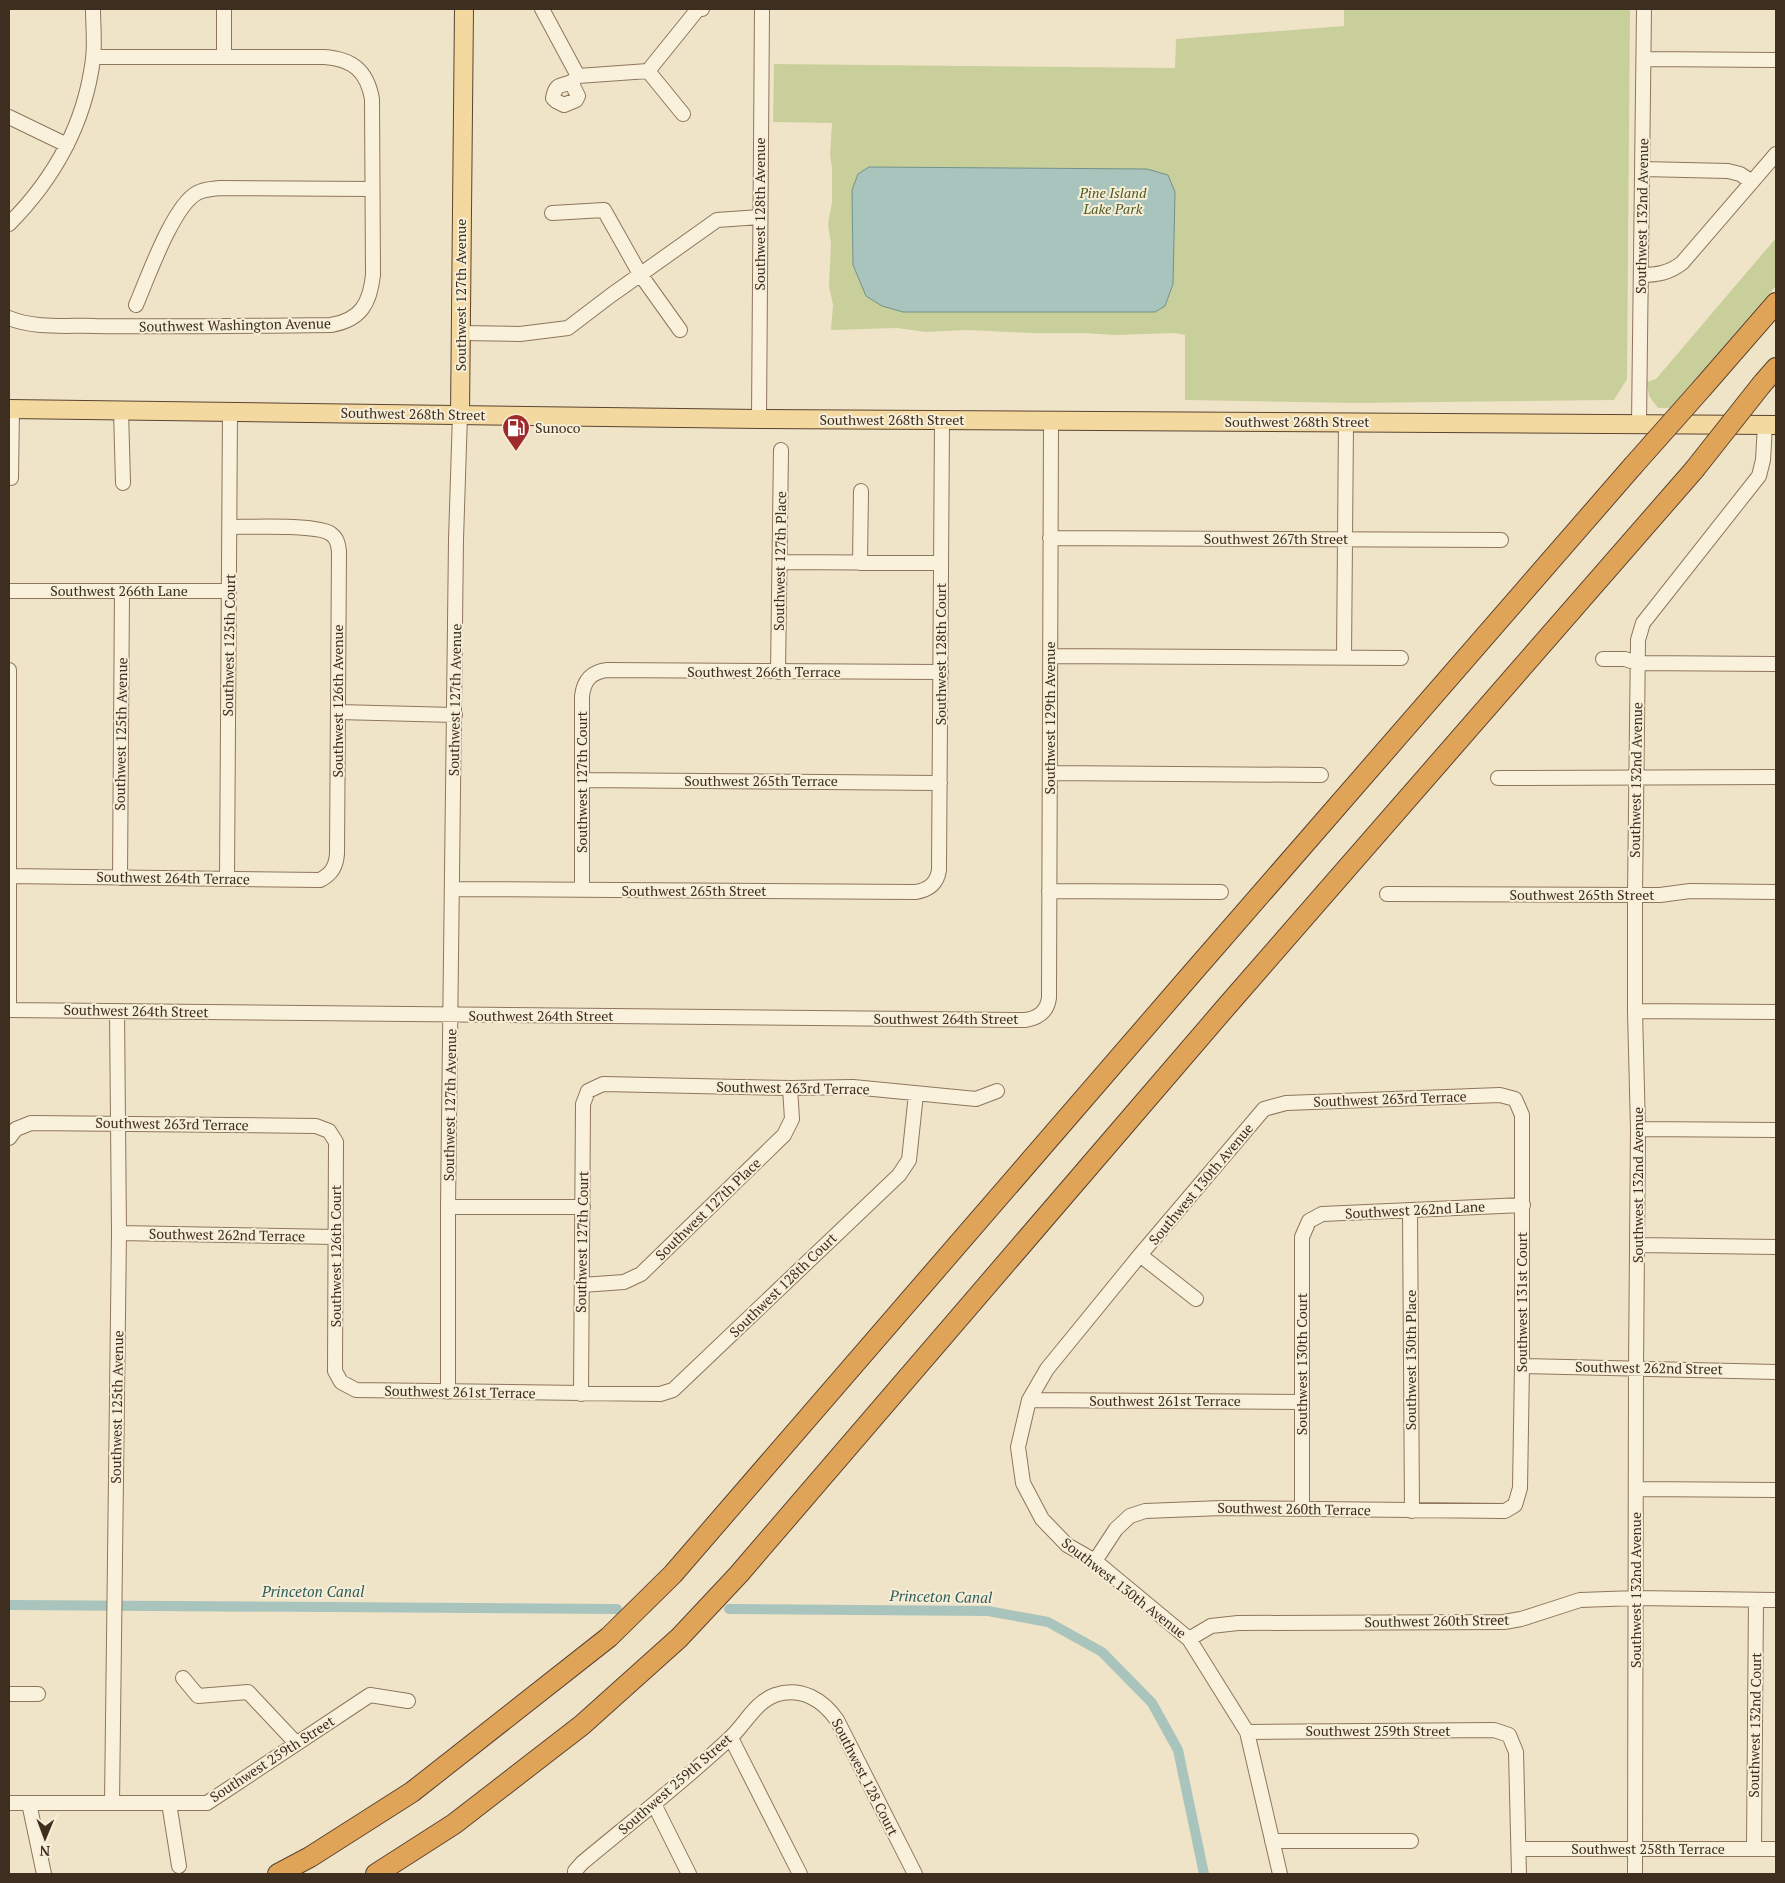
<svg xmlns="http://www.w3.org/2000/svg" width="1785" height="1883" viewBox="0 0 1785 1883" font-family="'PT Serif',serif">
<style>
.green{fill:#c9cf9b}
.water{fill:#a9c4bc;stroke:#6f938a}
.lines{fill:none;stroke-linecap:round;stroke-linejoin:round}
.canal{stroke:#a9c4bc;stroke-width:10}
.minor-casing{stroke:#8d765c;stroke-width:16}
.major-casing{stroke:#5b4430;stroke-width:20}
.highway-casing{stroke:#5b4430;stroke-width:22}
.minor{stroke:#faf1dc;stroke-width:14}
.major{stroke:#f3d9a0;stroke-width:18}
.highway{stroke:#e0a458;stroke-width:20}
.highway-bridge-casing{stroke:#5b4430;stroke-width:22;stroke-linecap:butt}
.highway-bridge{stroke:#e0a458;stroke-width:20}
.labels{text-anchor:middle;stroke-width:4;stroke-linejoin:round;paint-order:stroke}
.park-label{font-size:14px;font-style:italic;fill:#4d5a26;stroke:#f7eed8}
.street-label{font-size:14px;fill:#3d2e20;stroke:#f7eed8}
.poi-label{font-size:14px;fill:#3d2e20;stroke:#f7eed8;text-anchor:start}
.water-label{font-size:15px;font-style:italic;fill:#2f5d5a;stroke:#f7eed8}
</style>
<rect width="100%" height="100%" fill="#f0e4c8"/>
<path class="green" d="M1344 9H1630L1627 379 1614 400 1354 403 1185 400V335L1174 333 1115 335 1083 333H1029L967 330 926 332 897 328 831 330 833 305 829 286 831 244 828 224 832 202V167L830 155 832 123 773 122 774 64 1175 68 1176 39 1344 26Z
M1776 238V286L1670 408H1658L1649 396 1647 382 1656 379Z"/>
<path class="water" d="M869 167 1147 169 1168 175 1175 192 1173 284 1165 306 1155 312H903L882 306 866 296 853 265 852 190 858 174Z"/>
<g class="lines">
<path class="canal" d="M9 1605 617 1609
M729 1609 988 1611 1048 1622 1102 1652 1152 1703 1178 1750 1204 1874"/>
<defs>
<path id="minor" d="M542 9 578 76C575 78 574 81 571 82 561 87 556 82 553 98L556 101 564 105 576 100 578 96 571 82
M224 57V9
M1644 59 1776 60
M648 71 683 114
M578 76 648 71 698 9H702
M9 117 67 145
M1643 169 1728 171 1740 174 1752 182
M552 213 604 210 640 274 680 330
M9 224C54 179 85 123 93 59 95 42 93 25 93 9
M1641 275C1657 275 1669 273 1682 263L1776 154
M136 305C148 277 173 206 197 193 204 189 212 189 220 188L372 189
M9 318C35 329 68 325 95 326 174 327 253 326 331 325 361 320 370 303 373 275L372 99C367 71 353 59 324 57H93
M461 333 520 334 568 328 610 296 717 220 760 217
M121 410 123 483
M759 419 762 9
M1639 424 1644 9
M11 478 12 409
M1050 538 1501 540
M780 562 941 563
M860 563 861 491
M9 591H229
M1050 656 1401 658
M1344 658 1346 422
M1603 659H1625L1637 663 1776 664
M9 670V1004
M778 672 781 450
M338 712 455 715
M1050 773 1321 775
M1498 778 1776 777
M582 780 940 783
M9 876 320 880C332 874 336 866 337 854L339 551C338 544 337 538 331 534 319 524 250 527 231 527
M120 878 122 591
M227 879 230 411
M453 889 915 892C928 890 937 884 939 870L942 420
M582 890V696C584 680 591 672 607 670L941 672
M1049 891 1221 892
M1387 894 1635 895H1660L1690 891 1776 892
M9 1010 1025 1020C1038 1018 1047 1012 1049 998L1051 421
M1635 1011 1776 1012
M1638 1129 1776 1130
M9 1138 16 1129 31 1123 316 1126 329 1131 336 1142 335 1371 341 1382 356 1390 660 1394 673 1390 899 1175 909 1160 916 1094
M448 1207H583
M1410 1210 1412 1511
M119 1233 336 1237
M1638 1245 1776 1247
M1140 1255 1196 1299
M582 1285 624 1282 641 1274 784 1135 792 1119 790 1088
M1522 1366 1776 1372
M448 1392V1207L456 540 460 414
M581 1394 583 1104 588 1091 603 1084 790 1088 853 1087 976 1099 997 1091
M1029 1400 1301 1402
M1637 1489 1776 1490
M1302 1509V1237L1309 1221 1322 1214 1523 1205
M1095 1561 1116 1529 1130 1516 1145 1511 1222 1508 1505 1511 1515 1505 1520 1488 1522 1366V1115L1515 1099 1500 1095 1286 1103 1264 1109 1140 1255 1047 1369 1029 1400 1018 1447 1023 1483 1042 1519 1067 1545 1095 1561 1189 1639 1247 1732 1280 1874
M1189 1639 1211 1626 1238 1623 1504 1622 1521 1619 1580 1600 1636 1598 1776 1600
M183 1678 198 1696 248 1692 296 1743
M9 1694H38
M1247 1732 1494 1730 1509 1735 1516 1752 1519 1874
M731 1738 800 1874
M9 1803H207L370 1695 408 1701
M29 1803 44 1874
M112 1803 119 1233 117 1011
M169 1803 179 1866
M654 1804 689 1874
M1272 1841H1411
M1519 1849H1776
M1754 1849 1756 1600
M575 1874V1871L582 1863C631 1822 682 1783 729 1739 745 1725 754 1703 775 1695 801 1686 823 1700 837 1720L915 1874
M1635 1874 1636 1367 1638 1129 1635 1011V895L1638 640 1643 623 1759 476 1763 460 1765 425"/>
<path id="major" d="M9 409 759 419 1776 425
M460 414 464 9"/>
<path id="highway" d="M1762 384 1776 368
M1703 387 1776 303
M278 1874 310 1857 412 1792 609 1637 673 1574 1188 978 1632 467
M376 1874 454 1824 582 1725 679 1638 739 1574 1226 1007 1694 470"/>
</defs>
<use href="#minor" class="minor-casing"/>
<use href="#major" class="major-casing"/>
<use href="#highway" class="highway-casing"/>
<use href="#minor" class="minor"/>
<use href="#major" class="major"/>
<use href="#highway" class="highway"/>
<defs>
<path id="highway-bridge" d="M1632 467 1703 387
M1694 470 1762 384"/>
</defs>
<use href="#highway-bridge" class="highway-bridge-casing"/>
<use href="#highway-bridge" class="highway-bridge"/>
</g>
<defs>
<symbol id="fuel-pin" viewBox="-11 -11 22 30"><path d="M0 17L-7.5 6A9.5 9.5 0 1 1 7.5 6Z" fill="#9e2a2b" stroke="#f7eed8"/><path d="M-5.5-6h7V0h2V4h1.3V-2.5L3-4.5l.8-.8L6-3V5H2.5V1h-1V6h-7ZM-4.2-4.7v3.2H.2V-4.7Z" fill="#fff"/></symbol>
</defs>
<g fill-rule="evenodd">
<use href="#fuel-pin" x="500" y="412" width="32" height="43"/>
</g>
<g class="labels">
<g class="park-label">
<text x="1113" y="198">Pine Island<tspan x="1113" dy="16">Lake Park</tspan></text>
</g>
<g class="street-label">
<text transform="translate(760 214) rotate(-90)" y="5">Southwest 128th Avenue</text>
<text transform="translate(1642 216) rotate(-89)" y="5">Southwest 132nd Avenue</text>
<text transform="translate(461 295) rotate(-90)" y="5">Southwest 127th Avenue</text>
<text transform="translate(235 325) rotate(-1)" y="5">Southwest Washington Avenue</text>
<text transform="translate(413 414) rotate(1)" y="5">Southwest 268th Street</text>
<text x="892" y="425">Southwest 268th Street</text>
<text x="1297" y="427">Southwest 268th Street</text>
<text x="1276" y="544">Southwest 267th Street</text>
<text transform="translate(780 561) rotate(-89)" y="5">Southwest 127th Place</text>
<text x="119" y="596">Southwest 266th Lane</text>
<text transform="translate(229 645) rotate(-89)" y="5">Southwest 125th Court</text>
<text transform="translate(941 654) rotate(-90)" y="5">Southwest 128th Court</text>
<text x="764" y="677">Southwest 266th Terrace</text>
<text transform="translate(455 700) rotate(-89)" y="5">Southwest 127th Avenue</text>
<text transform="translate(338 701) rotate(-90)" y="5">Southwest 126th Avenue</text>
<text transform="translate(1050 718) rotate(-90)" y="5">Southwest 129th Avenue</text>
<text transform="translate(121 734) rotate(-89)" y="5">Southwest 125th Avenue</text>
<text transform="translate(1636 780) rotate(-89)" y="5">Southwest 132nd Avenue</text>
<text x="761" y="786">Southwest 265th Terrace</text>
<text transform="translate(582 782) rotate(-90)" y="5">Southwest 127th Court</text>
<text transform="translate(173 878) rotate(1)" y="5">Southwest 264th Terrace</text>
<text x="694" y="896">Southwest 265th Street</text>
<text x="1582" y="900">Southwest 265th Street</text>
<text transform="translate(136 1011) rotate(1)" y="5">Southwest 264th Street</text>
<text x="541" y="1021">Southwest 264th Street</text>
<text x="946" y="1024">Southwest 264th Street</text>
<text transform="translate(793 1088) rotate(1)" y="5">Southwest 263rd Terrace</text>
<text transform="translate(1390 1099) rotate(-2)" y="5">Southwest 263rd Terrace</text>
<text transform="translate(450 1105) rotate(-89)" y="5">Southwest 127th Avenue</text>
<text transform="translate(172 1124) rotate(1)" y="5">Southwest 263rd Terrace</text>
<text transform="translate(1201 1184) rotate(-50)" y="5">Southwest 130th Avenue</text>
<text transform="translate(1638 1185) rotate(-90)" y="5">Southwest 132nd Avenue</text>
<text transform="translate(708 1209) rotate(-44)" y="5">Southwest 127th Place</text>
<text transform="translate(1415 1210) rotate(-3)" y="5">Southwest 262nd Lane</text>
<text transform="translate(227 1235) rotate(1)" y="5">Southwest 262nd Terrace</text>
<text transform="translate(582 1242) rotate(-89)" y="5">Southwest 127th Court</text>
<text transform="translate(336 1256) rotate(-90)" y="5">Southwest 126th Court</text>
<text transform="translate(783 1285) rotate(-44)" y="5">Southwest 128th Court</text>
<text transform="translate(1522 1302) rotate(-90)" y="5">Southwest 131st Court</text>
<text transform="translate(1411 1360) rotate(-90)" y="5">Southwest 130th Place</text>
<text transform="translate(1302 1364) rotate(-90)" y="5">Southwest 130th Court</text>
<text transform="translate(1649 1368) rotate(1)" y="5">Southwest 262nd Street</text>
<text transform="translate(460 1392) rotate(1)" y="5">Southwest 261st Terrace</text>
<text x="1165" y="1406">Southwest 261st Terrace</text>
<text transform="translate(117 1407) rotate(-89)" y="5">Southwest 125th Avenue</text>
<text transform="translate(1294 1509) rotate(1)" y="5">Southwest 260th Terrace</text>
<text transform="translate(1124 1588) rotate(38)" y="5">Southwest 130th Avenue</text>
<text transform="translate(1636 1590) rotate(-90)" y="5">Southwest 132nd Avenue</text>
<text transform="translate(1437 1621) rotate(-1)" y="5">Southwest 260th Street</text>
<text transform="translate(1755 1725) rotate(-89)" y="5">Southwest 132nd Court</text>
<text x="1378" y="1736">Southwest 259th Street</text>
<text transform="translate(272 1759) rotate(-33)" y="5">Southwest 259th Street</text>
<text transform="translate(865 1777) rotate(63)" y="5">Southwest 128 Court</text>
<text transform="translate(675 1784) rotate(-41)" y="5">Southwest 259th Street</text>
<text x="1648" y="1854">Southwest 258th Terrace</text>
</g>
<g class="poi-label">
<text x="535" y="433">Sunoco</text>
</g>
<g class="water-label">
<text x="313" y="1597">Princeton Canal</text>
<text transform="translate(941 1597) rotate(1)" y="5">Princeton Canal</text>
</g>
</g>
<rect width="1785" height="1883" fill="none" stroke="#3d2e20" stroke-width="20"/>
<g transform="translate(45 1838) rotate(181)" stroke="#f7eed8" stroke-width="4" paint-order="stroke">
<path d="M0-4L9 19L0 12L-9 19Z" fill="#3d2e20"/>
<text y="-8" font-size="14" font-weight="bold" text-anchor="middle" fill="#3d2e20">N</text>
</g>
</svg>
